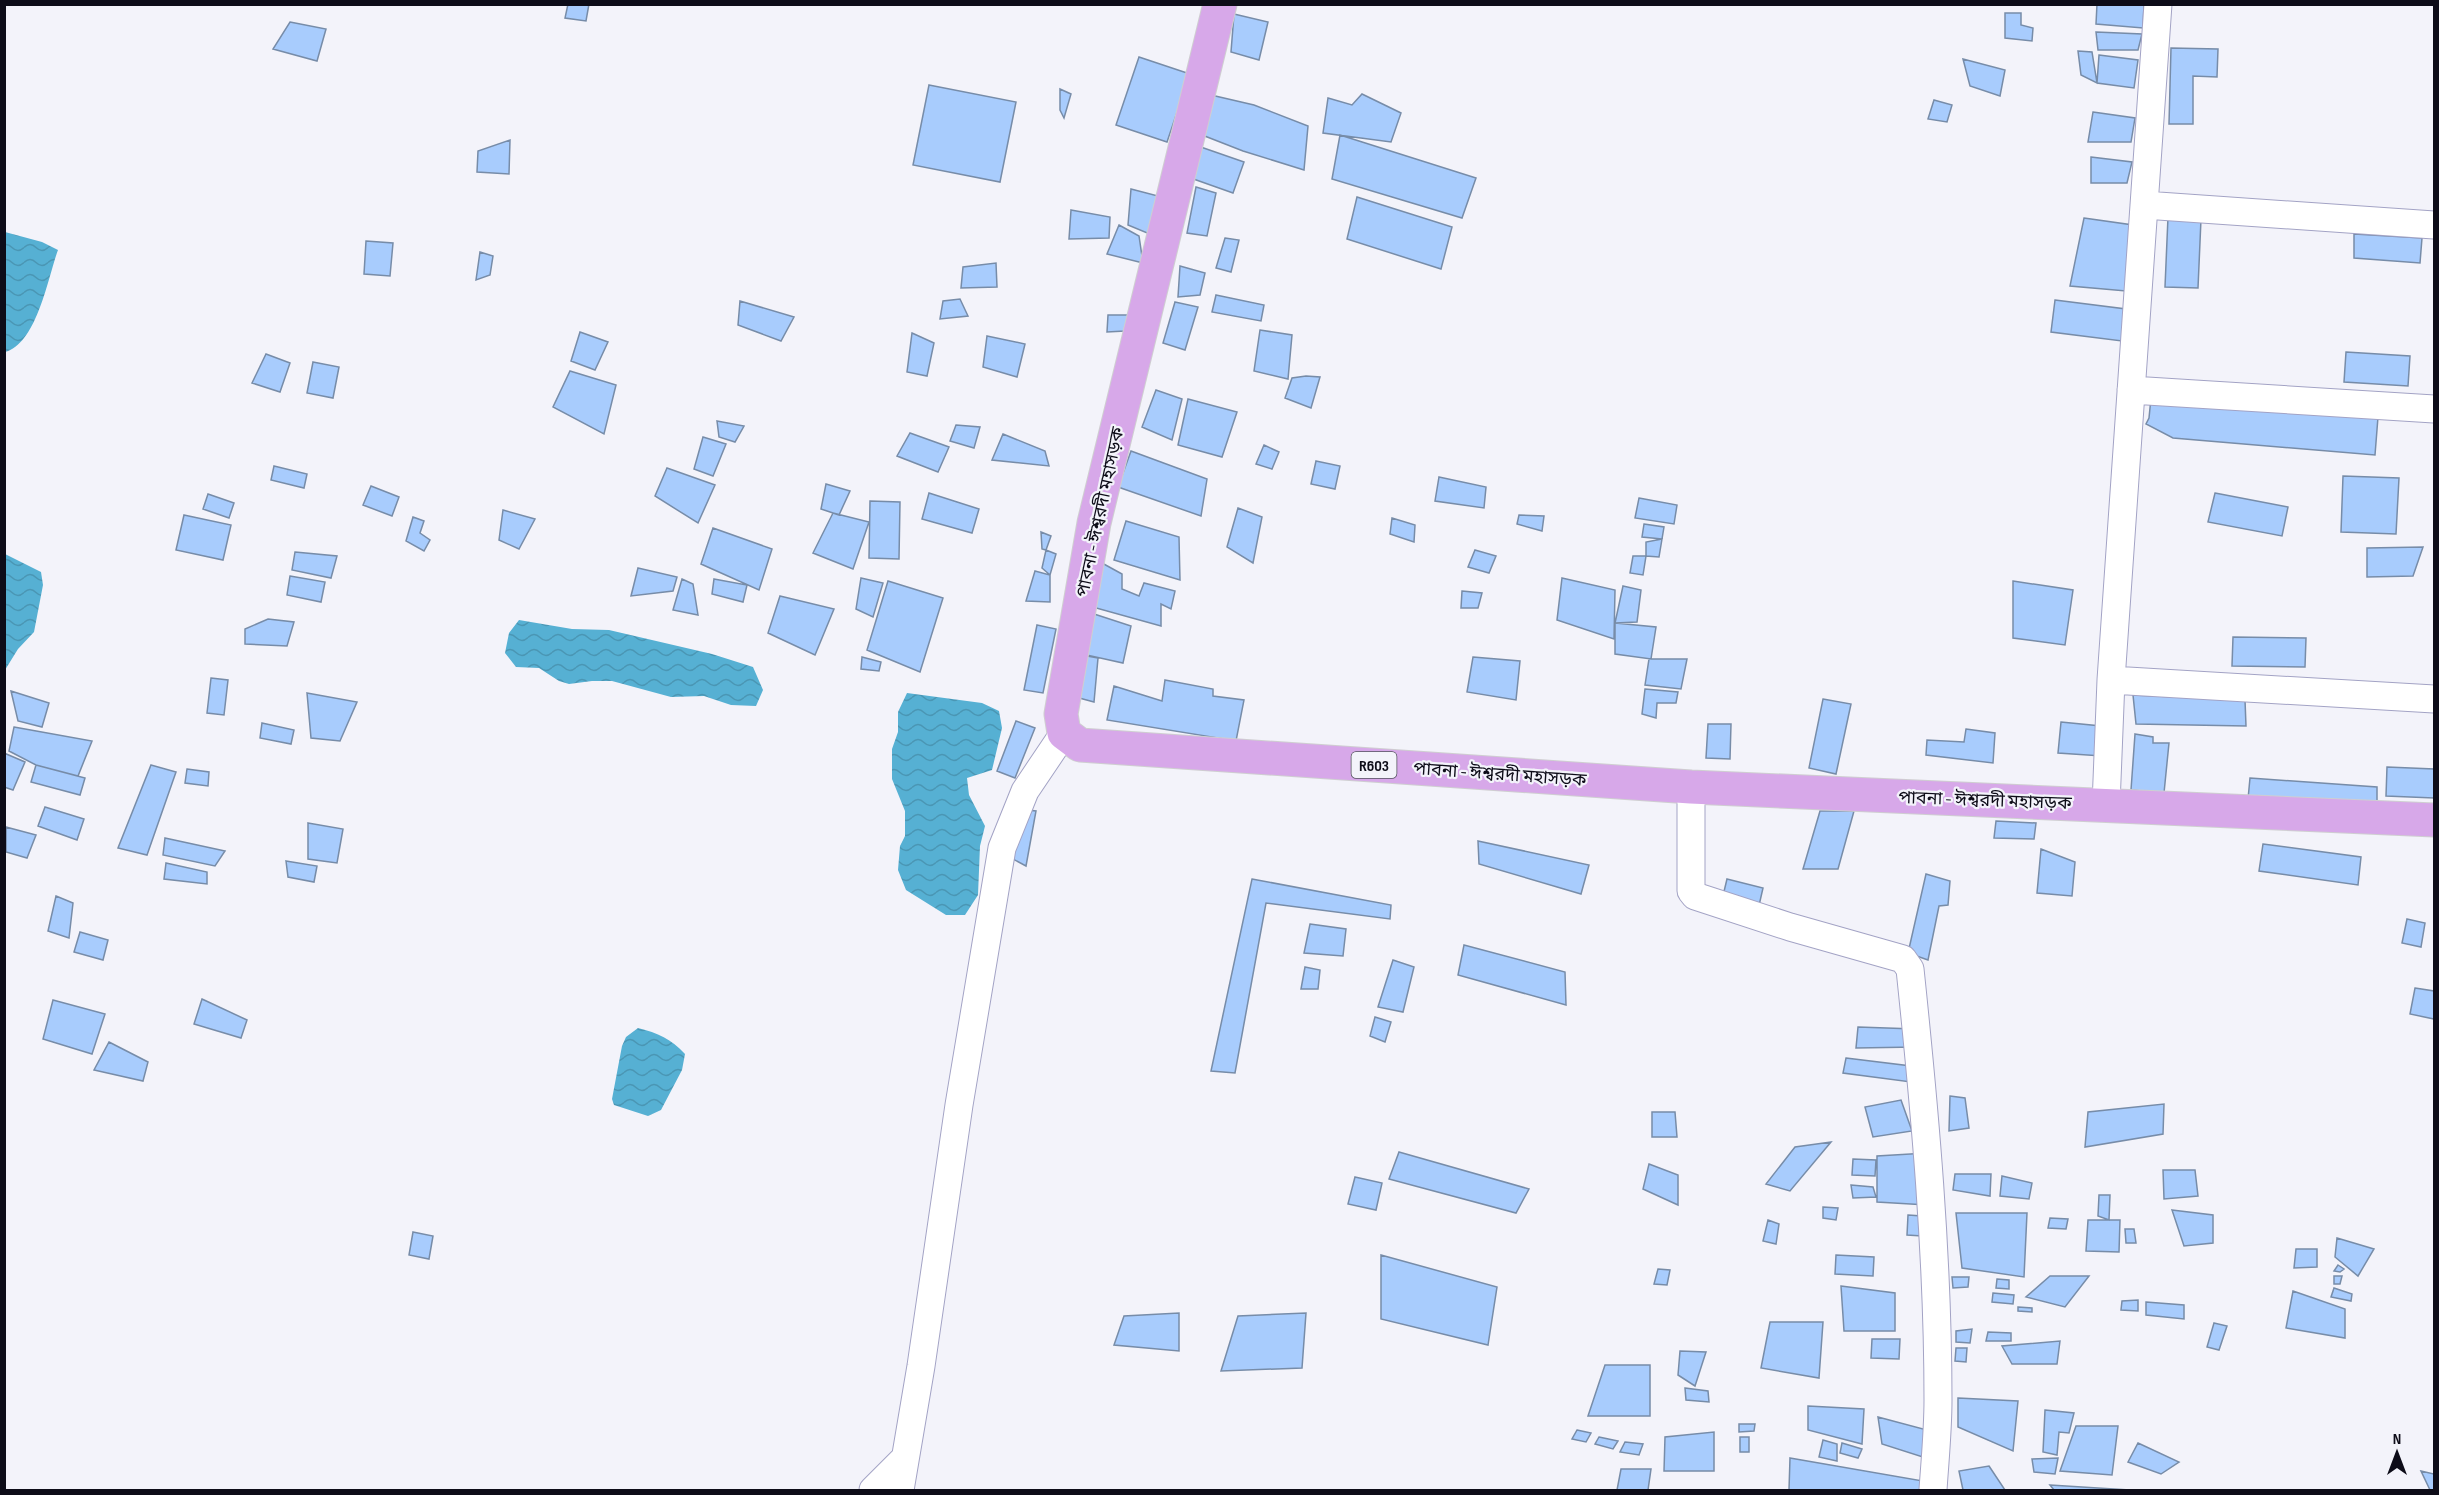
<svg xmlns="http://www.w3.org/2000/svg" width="2439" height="1495" viewBox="0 0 2439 1495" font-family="'Sofia Sans Condensed','Noto Sans Bengali',sans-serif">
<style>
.water{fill:url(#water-waves)}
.building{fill:#a8ccfd;stroke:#778ca8;stroke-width:1.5}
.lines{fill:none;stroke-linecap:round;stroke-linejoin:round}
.minor-casing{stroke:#a3a3c5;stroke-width:29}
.major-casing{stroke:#cfced1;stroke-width:35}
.minor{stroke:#fff;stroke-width:27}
.major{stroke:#d7a8e9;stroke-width:33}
.labels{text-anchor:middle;stroke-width:4.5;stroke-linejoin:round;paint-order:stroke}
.shield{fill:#f3f3fa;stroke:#52515c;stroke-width:1.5}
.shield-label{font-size:16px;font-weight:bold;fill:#0d0c18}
.street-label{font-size:18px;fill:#0d0c18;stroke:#f3f3fa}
</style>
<defs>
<pattern id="water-waves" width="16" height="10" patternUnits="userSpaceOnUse" patternTransform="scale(1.5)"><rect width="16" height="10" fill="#56b0d3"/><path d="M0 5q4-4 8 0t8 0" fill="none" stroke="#4a96b4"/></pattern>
</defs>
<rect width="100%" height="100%" fill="#f3f3fa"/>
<path class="water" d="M5 232 42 242 58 250C48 277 37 344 5 352Z
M5 554 41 572 43 585 34 632 18 649 5 670Z
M519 620 572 629 609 630 712 654 753 667 763 690 756 706 731 705 704 696 671 697 612 681H592L569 684 559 681 539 668 516 667 505 653 509 633Z
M907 693 982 703 999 711 1002 728 992 770 967 778 969 795 985 826 980 846 978 895 965 915H946L906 890 898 870 900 846 905 836V811L892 779V749L898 732V712Z
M638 1028C658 1033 671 1039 685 1054L682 1070 661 1110 648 1116 614 1105 612 1099 622 1046 626 1037Z"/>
<path class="building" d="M568 4H589L586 21 565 18Z
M2097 4H2144L2143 28 2096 24Z
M2005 13H2021V25L2033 28 2032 41 2005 38Z
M1234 14 1268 22 1259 60 1231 52Z
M290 22 326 29 317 61 273 49Z
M2096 32 2142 34 2138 50H2098Z
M2171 48 2218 49 2217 77 2193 76V124H2169Z
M2078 51 2092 52 2097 83 2081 75Z
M2099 55 2138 60 2134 88 2097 83Z
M1139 57 1190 74 1167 142 1116 125Z
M1963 59 2005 70 2000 96 1970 86Z
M929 85 1016 102 1000 182 913 165Z
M1060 89 1071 94 1064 118 1060 110Z
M1362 94 1401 113 1391 142 1323 133 1328 98 1352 105Z
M1211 95 1254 105 1308 126 1304 170 1243 151 1197 133Z
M1934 100 1952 105 1947 122 1928 119Z
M2093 112 2135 118 2131 142H2088Z
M1340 135 1476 178 1462 218 1332 179Z
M510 140 509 174 477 172 478 151Z
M1195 145 1244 162 1233 193 1185 176Z
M2091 157 2132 162 2127 183H2091Z
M1196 187 1216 193 1207 236 1187 233Z
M1131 189 1158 196 1152 235 1128 225Z
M1357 197 1452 227 1441 269 1347 239Z
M1071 210 1110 217 1109 238 1069 239Z
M2168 217 2201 219 2198 288 2165 287Z
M2084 218 2133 225 2126 291 2070 286Z
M1119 225 1139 236 1143 263 1107 254Z
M2354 234 2422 238 2420 263 2354 258Z
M1225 238 1239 240 1231 272 1216 268Z
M366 241 393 243 390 276 364 274Z
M480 252 493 256 490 275 476 280Z
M996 263 997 287 961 288 963 267Z
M1180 266 1205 273 1200 295 1178 297Z
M1216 295 1264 305 1261 321 1212 312Z
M960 299 968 316 940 319 943 301Z
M2055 300 2126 309 2122 341 2051 332Z
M740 301 794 317 781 341 738 325Z
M1175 302 1198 307 1185 350 1163 343Z
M1108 315H1129L1125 331 1107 332Z
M1260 330 1292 335 1288 379 1254 371Z
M580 332 608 342 595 370 571 361Z
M912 333 934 343 927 376 907 372Z
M987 336 1025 344 1017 377 983 367Z
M2346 352 2410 356 2408 386 2344 382Z
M266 354 290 363 280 392 252 383Z
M313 362 339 367 333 398 307 393Z
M570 371 616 385 604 434 553 407Z
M1306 376 1320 377 1311 408 1285 398 1292 378Z
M1156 390 1182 399 1172 440 1142 427Z
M2151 398 2378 417 2375 455 2173 438 2146 424 2149 418Z
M1188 399 1237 412 1222 457 1178 445Z
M717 421 744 426 735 442 719 437Z
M956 425 980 427 974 448 950 441Z
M910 433 949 447 938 472 897 456Z
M1003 434 1045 451 1049 466 992 460Z
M703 437 726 444 713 476 694 469Z
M1264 445 1279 452 1272 469 1256 464Z
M1131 451 1207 479 1201 516 1118 487Z
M1316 461 1340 466 1335 489 1311 484Z
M274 466 307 474 304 488 271 480Z
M667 468 715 485 698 523 655 496Z
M2343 476 2399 478 2396 534 2341 532Z
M1439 477 1486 487 1484 508 1435 501Z
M826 484 850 491 839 515 821 509Z
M371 486 399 497 392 516 363 505Z
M929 493 979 509 972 533 922 519Z
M2215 493 2288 507 2282 536 2208 522Z
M208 494 234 503 229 518 203 509Z
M1639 498 1677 505 1674 524 1635 518Z
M870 501 900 502 899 559 869 558Z
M1238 508 1262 517 1253 563 1227 547Z
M503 510 535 519 519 549 499 540Z
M833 513 869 522 853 569 813 553Z
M184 515 231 525 223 560 176 550Z
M1519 515 1544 516 1542 531 1517 524Z
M413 517 424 521 420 533 430 540 424 551 406 541Z
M1392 518 1415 525 1414 542 1390 534Z
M1126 521 1179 537 1180 580 1114 560Z
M1644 524 1664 527 1662 539 1642 537Z
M713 528 772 549 759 590 701 564Z
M1041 532 1051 536 1046 550 1042 549Z
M1662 539 1659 557 1646 556V542Z
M2423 547 2413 576 2367 577V548Z
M1046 550 1056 554 1050 575 1042 568Z
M1475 550 1496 556 1489 573 1468 567Z
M295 552 337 556 331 578 292 570Z
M1633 556H1646L1643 575 1630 573Z
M1102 563 1122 574V589L1139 596 1144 583 1175 591 1171 609 1161 604V626L1089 606Z
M638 568 677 577 673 591 631 596Z
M1035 571 1050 575V602L1026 601Z
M290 576 325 582 321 602 287 595Z
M861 578 883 583 873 617 856 609Z
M1562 578 1615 590 1614 639 1557 620Z
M682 579 693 584 698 615 673 610Z
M714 579 747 585 743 602 712 594Z
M888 581 943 598 920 672 867 650Z
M2013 581 2073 590 2065 645 2013 638Z
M1623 586 1641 590 1637 622 1615 623Z
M1462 591 1482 593 1478 608H1461Z
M780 596 834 609 815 655 768 633Z
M1088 612 1131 626 1123 663 1082 654Z
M268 619 294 622 287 646 245 644V629Z
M1615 623 1656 627 1651 659 1615 654Z
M1037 625 1056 629 1043 693 1024 690Z
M2233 637 2306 638 2305 667 2232 666Z
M1076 654 1098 658 1094 702 1068 695Z
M862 657 881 662 879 671 861 669Z
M1473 657 1520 661 1516 700 1467 692Z
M1649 659H1687L1681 689 1645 685Z
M211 678 228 680 224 715 207 713Z
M1165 680 1213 689V696L1244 700 1236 741 1107 720 1114 686 1162 701Z
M1645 689 1678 692 1676 703H1657L1656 718 1642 714Z
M11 691 49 703 42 727 18 721Z
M307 693 357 702 340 741 311 738Z
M2133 695 2245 700 2246 726 2136 724Z
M1823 699 1851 704 1836 774 1809 768Z
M1016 721 1035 728 1015 778 997 771Z
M2061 722 2101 726 2102 756 2058 753Z
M262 723 294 730 291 744 260 738Z
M1708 724H1731L1730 759 1706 758Z
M14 727 92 741 78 776 36 765 9 751Z
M1966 729 1995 733 1993 763 1926 755 1927 740 1964 742Z
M2135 734 2153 737V743H2169L2164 793 2131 790Z
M4 753 25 762 13 790 4 787Z
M36 765 85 778 80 795 31 782Z
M151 765 176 772 147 855 118 848Z
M2387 767 2434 769V798L2386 796Z
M187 769 209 772 208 786 185 783Z
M2250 778 2377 787V810L2248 799Z
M45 807 84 819 77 840 38 826Z
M1027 810 1036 811 1026 866 1011 858Z
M1820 811H1854L1838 869H1803Z
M1996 821 2036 823 2034 839 1994 838Z
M308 823 343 829 337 863 308 859Z
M6 827 36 835 27 858 6 852Z
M165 838 225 851 215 866 163 855Z
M1478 841 1589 865 1581 894 1479 864Z
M2263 844 2361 857 2358 885 2259 871Z
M2041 849 2075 862 2072 896 2037 893Z
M286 861 317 866 314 882 288 877Z
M166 863 207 872V884L164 879Z
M1926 874 1950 881 1948 905 1939 906 1928 960 1908 953Z
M1252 879 1391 905 1390 919 1266 903 1235 1073 1211 1071Z
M1727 879 1763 888 1758 910 1721 904Z
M56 896 73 903 69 938 48 931Z
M2407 919 2425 923 2421 947 2402 943Z
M1310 924 1346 929 1343 956 1304 953Z
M80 932 108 940 103 960 74 952Z
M1464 945 1565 972 1566 1005 1458 975Z
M1393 960 1414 967 1403 1012 1378 1007Z
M1305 967 1320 970 1318 989H1301Z
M2415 988 2434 991V1019L2410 1014Z
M202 999 247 1020 241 1038 194 1024Z
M53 1000 105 1014 92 1054 43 1039Z
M1375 1017 1391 1022 1385 1042 1370 1036Z
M1858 1027 1915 1029 1916 1047 1856 1048Z
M109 1042 148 1062 143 1081 94 1070Z
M1846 1058 1911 1066V1082L1843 1073Z
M1950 1096 1965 1098 1969 1128 1949 1131Z
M1901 1100 1912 1131 1873 1137 1865 1107Z
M2164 1104 2163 1134 2085 1147 2088 1112Z
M1652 1112H1675L1677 1137H1652Z
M1831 1142 1790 1191 1766 1184 1795 1147Z
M1399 1152 1529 1189 1516 1213 1389 1179Z
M1927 1153V1205L1877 1202V1156Z
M1853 1159 1876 1160 1875 1176 1852 1175Z
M1649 1164 1678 1175V1205L1643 1189Z
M2163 1170H2195L2198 1196 2164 1199Z
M1955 1174H1991L1990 1196 1953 1190Z
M2002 1176 2032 1183 2029 1199 2000 1196Z
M1355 1177 1382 1183 1376 1210 1348 1204Z
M1851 1185 1873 1187 1876 1197 1853 1198Z
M2099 1195H2110L2109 1220 2098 1216Z
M1823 1207 1838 1208 1836 1220 1823 1218Z
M2172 1210 2213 1215V1243L2184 1246Z
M1956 1213H2027L2024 1277 1962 1268Z
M1908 1215 1922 1216V1236L1907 1235Z
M2050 1218 2068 1219 2066 1229 2048 1228Z
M1768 1220 1779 1224 1776 1244 1763 1241Z
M2088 1220H2120L2119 1252 2086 1251Z
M2125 1229H2134L2136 1243H2126Z
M413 1232 433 1236 429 1259 409 1255Z
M2337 1238 2374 1249 2358 1276 2335 1257Z
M2296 1249H2317V1267L2294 1268Z
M1381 1255 1497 1287 1488 1345 1381 1319Z
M1836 1255 1874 1257 1873 1276 1835 1274Z
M2338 1265 2344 1269 2340 1272 2334 1271Z
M1658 1269 1670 1270 1667 1285 1654 1284Z
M2050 1276H2089L2065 1307 2026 1297Z
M2334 1276H2342L2340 1284H2334Z
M1952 1277H1969L1968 1287 1953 1288Z
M1997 1279 2009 1280V1289L1996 1288Z
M1841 1286 1895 1293V1331H1844Z
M2334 1288 2352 1294 2351 1301 2331 1297Z
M2293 1291 2345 1309V1338L2286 1328Z
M1993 1293 2014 1295 2013 1304 1992 1302Z
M2138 1300V1311L2121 1310 2122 1301Z
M2146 1302 2184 1305V1319L2146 1315Z
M2018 1307 2032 1308V1312L2018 1311Z
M1179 1313V1351L1114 1345 1124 1316Z
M1306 1313 1302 1368 1221 1371 1238 1316Z
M1770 1322H1823L1819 1378 1761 1368Z
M2214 1323 2227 1326 2219 1350 2207 1347Z
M1972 1329 1970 1343 1956 1342V1331Z
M1988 1332 2011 1333V1341H1986Z
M1872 1339H1900L1899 1359 1871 1358Z
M2060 1341 2057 1364H2012L2002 1346Z
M1956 1348H1967L1966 1362 1955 1361Z
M1680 1351 1706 1352 1695 1386 1678 1375Z
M1605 1365H1650V1416H1588Z
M1685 1388 1708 1391 1709 1402 1686 1400Z
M1958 1398 2018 1401 2013 1451 1958 1427Z
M1808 1406 1864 1409 1862 1444 1808 1430Z
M2045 1410 2074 1413 2069 1433 2059 1432 2057 1455 2043 1452Z
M1878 1417 1927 1430 1929 1459 1882 1444Z
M1739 1424H1755L1754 1431 1739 1432Z
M2076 1426H2118L2112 1475 2060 1471Z
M1577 1430 1591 1433 1586 1442 1572 1439Z
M1714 1432V1471H1664L1665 1437Z
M1599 1437 1618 1441 1613 1449 1595 1444Z
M1740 1437H1749V1452H1740Z
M1823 1440 1837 1444V1461L1819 1457Z
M1625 1442 1643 1444 1639 1455 1620 1452Z
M1842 1443 1862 1449 1858 1458 1840 1453Z
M2138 1443 2179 1462 2161 1474 2128 1462Z
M1790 1458 1923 1481 1920 1490H1789Z
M2058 1458 2055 1474 2034 1472 2032 1459Z
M1989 1466 2005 1490H1963L1959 1471Z
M1621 1469H1651L1648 1490H1617Z
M2421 1471 2434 1474V1490H2430Z
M2050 1485 2130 1490H2054Z"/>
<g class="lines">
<defs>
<path id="minor" d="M2144 205 2434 225
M2131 390 2434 409
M2111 680 2434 699
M1691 787V891L1695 896 1790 927 1903 959 1910 969C1925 1112 1938 1256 1938 1400 1938 1430 1935 1460 1933 1490
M2106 805 2111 680 2158 4
M873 1490 905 1458
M900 1490 921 1366 959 1105 1002 848 1025 791 1064 733"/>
<path id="major" d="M1220 4 1094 523 1061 714 1064 733 1080 745 1691 787 2434 820"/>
</defs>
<use href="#minor" class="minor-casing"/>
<use href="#major" class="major-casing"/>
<use href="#minor" class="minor"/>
<use href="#major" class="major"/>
</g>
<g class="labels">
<rect class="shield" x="1351.5" y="752" width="45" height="26" rx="4.5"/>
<g class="shield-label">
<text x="1374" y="771">R603</text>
</g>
<g class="street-label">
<text transform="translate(1100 512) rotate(-78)" y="6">পাবনা - ঈশ্বরদী মহাসড়ক</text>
<text transform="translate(1500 774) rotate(4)" y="6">পাবনা - ঈশ্বরদী মহাসড়ক</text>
<text transform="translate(1985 800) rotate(2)" y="6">পাবনা - ঈশ্বরদী মহাসড়ক</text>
</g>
</g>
<rect width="2439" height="1495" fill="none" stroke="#0d0c18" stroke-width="12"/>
<g transform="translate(2397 1453)" stroke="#f3f3fa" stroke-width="4.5" paint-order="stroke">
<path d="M0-4.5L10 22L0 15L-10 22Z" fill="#0d0c18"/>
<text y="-9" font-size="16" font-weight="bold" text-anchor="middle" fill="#0d0c18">N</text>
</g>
</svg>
